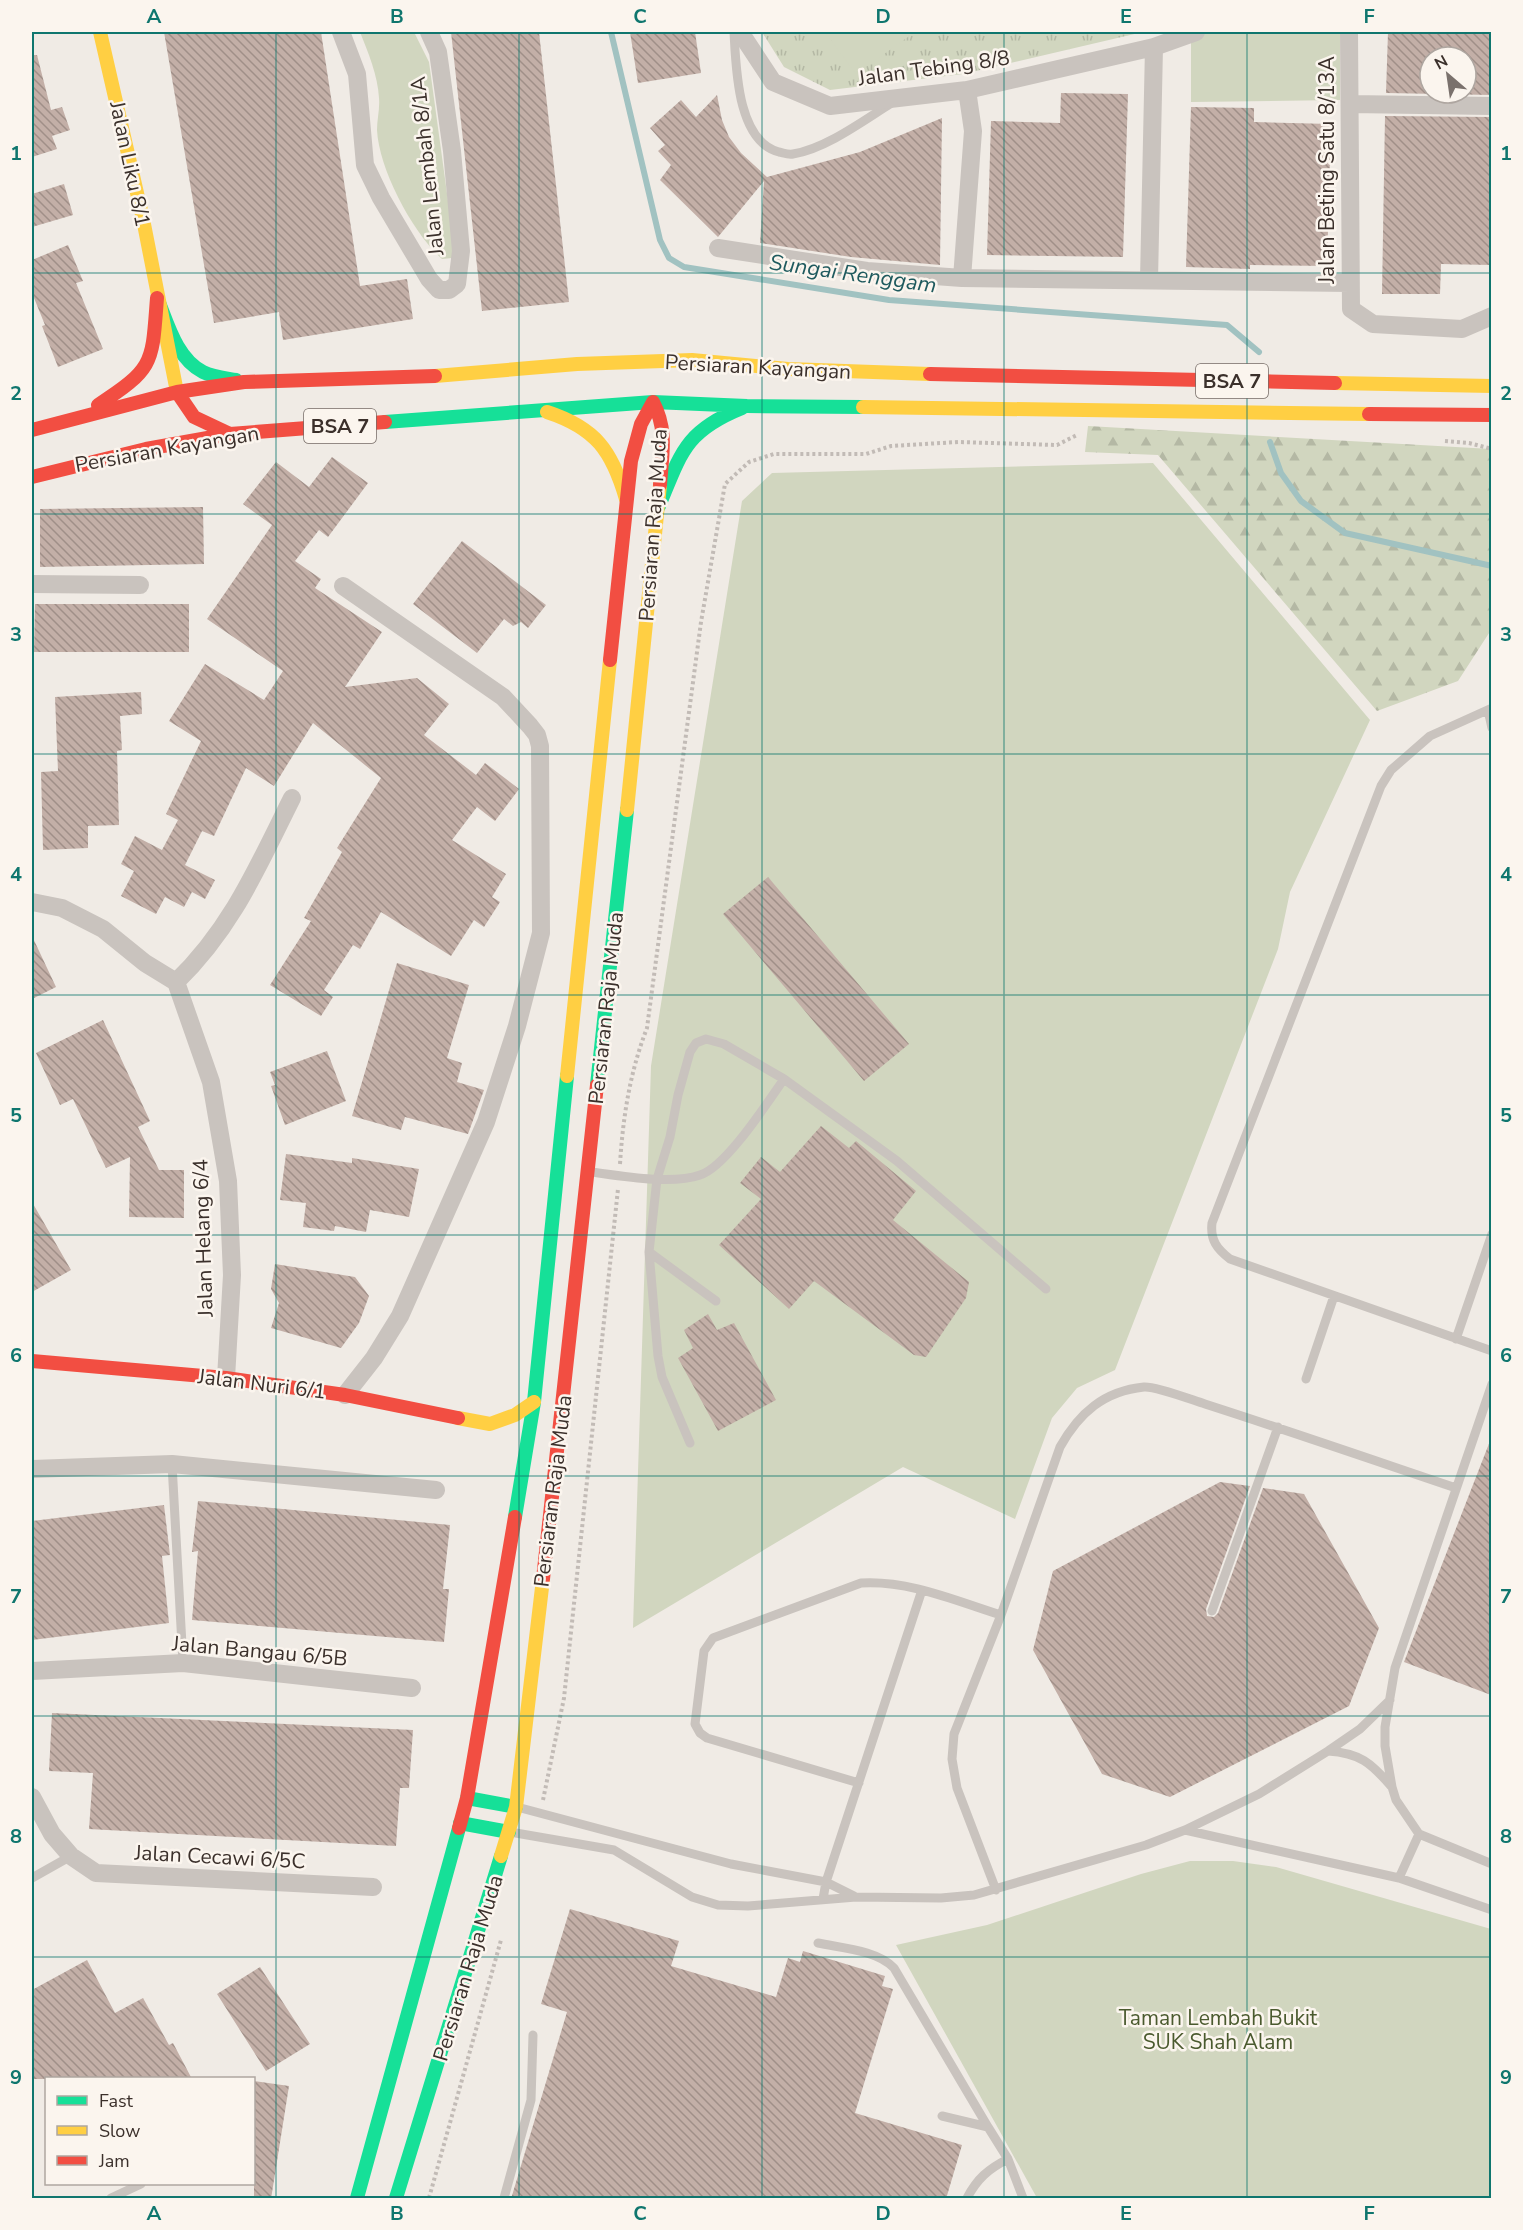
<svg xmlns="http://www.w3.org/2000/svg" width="1523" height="2230" viewBox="0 0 1523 2230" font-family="'Nunito Sans',sans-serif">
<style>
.grass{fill:url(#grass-tufts)}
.forest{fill:url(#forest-firs)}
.park{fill:#d1d6bf}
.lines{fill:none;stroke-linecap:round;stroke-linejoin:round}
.stream{stroke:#a1c2c1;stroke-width:6}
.building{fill:url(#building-back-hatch);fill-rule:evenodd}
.path{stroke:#c2bbb6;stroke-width:4;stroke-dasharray:3 3;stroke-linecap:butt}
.lane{stroke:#c9c3be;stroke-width:9}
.street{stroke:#c9c3be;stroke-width:18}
.fast{stroke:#16e098;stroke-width:14}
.slow{stroke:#ffcf43;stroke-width:14}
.jam{stroke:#f24e42;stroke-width:14}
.grid{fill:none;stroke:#0f766e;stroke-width:1.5;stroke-opacity:0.55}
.labels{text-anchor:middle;stroke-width:5;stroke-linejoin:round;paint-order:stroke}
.shield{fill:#fbf5ee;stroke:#756b66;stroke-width:1.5}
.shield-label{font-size:20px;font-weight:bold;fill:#3b302b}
.street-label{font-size:21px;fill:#3b302b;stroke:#fbf5ee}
.park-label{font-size:21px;fill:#4a5a2e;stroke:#fbf5ee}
.water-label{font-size:22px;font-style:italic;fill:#1f5a5e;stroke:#fbf5ee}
.neatline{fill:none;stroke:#0f766e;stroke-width:2}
.grid-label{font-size:20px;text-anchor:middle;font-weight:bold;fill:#0f766e}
</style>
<defs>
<pattern id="grass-tufts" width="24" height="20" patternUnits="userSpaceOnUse" patternTransform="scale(1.5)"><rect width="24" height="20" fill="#d1d6bf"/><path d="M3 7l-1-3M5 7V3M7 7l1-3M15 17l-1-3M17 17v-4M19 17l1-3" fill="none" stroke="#b4b8a4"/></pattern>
<pattern id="forest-firs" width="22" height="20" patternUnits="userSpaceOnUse" patternTransform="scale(1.5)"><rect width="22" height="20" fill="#d1d6bf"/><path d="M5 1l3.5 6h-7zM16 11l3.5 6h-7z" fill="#b4b8a4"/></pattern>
<pattern id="building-back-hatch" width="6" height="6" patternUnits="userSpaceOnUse" patternTransform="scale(1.5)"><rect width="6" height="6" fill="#c3afa7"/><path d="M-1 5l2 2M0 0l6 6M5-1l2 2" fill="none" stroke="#a08f88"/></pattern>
</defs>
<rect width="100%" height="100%" fill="#f0ebe5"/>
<path class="grass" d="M762 32H1143L963 74 830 90 784 67Z"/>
<path class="forest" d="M1088 426 1491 449V630L1458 681 1377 711 1158 455 1085 452Z"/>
<path class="park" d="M360 32H414L429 62 455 252 452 258 442 259C413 233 379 170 377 130 377 119 380 109 379 98 378 76 368 52 360 32Z
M825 32H915L856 74Z
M1203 32H1340V100L1191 102V40Z
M1153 463 1370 720 1290 892 1278 949 1115 1370 1077 1388 1052 1418 1015 1519 903 1467 633 1628 651 1066 742 501 772 473Z
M1190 1861H1233L1276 1867 1491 1929V2198H1037L896 1945 987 1925 1141 1874Z"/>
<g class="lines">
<path class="stream" d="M611 32 660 240 669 258 684 267 889 300 1227 325 1259 352
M1270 442 1281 473 1301 501 1345 533 1492 566"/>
</g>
<path class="building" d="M164 32H321L360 286 407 279 413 319 283 340 279 312 214 323Z
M451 32H539L569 302 482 311Z
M630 32H695L701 73 638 83Z
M1388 32H1491V95L1386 93ZM1430 57H1466V93H1430Z
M32 55H37L51 110 62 107 70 130 52 136 57 149 32 157Z
M1061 93 1128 94 1123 257 987 255 991 121 1060 123Z
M717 95 722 120 729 137 741 153 767 177 860 152 942 118 940 265 851 257 760 243 764 181 718 237 660 180 671 165 658 151 665 145 650 128 681 100 696 117Z
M1191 107 1254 108V122L1331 124 1327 266 1250 265V269L1186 267Z
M1385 116 1491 117V265L1441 264 1440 294H1382Z
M64 184 73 215 32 227V194Z
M68 245 83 281 76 283 103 349 58 367 42 326 45 325 32 293V260Z
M332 457 368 483 328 537 319 530 295 561 321 579 315 588 382 632 345 687 417 678 449 704 424 735 476 775 485 763 519 789 495 821 477 807 452 840 506 874 492 897 500 902 484 927 474 920 451 956 381 912 360 949 353 945 324 990 333 997 321 1016 270 985 311 921 304 918 342 852 337 848 381 778 313 723 274 786 246 768 214 836 202 831 185 865 215 880 205 899 192 892 184 907 165 897 156 914 121 896 134 871 121 864 135 836 162 850 178 820 166 814 201 741 169 721 205 664 264 700 283 671 207 619 272 525 243 504 276 462 309 487Z
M203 507 204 564 40 567V509Z
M462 541 546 605 528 628 521 622 513 626 504 619 477 653 413 604Z
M35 604H189V652H34Z
M141 692 142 714 120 716 122 750 117 751 119 825 88 826V848L43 850 41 772 58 771 55 697Z
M768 877 909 1044 864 1081 723 914Z
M32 936 56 987 32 999Z
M397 963 469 985 447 1058 462 1063 457 1082 484 1090 468 1134 405 1117 401 1130 352 1116Z
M103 1020 150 1121 138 1127 159 1170H184V1218L129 1217 130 1157 106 1168 73 1099 60 1105 36 1053Z
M327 1051 346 1101 285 1125 271 1086 275 1085 270 1072Z
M821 1126 849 1148 856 1141 916 1191 893 1220 969 1282 966 1298 926 1357 914 1355 814 1281 789 1309 719 1245 761 1199 740 1183 761 1157 780 1172Z
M286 1154 352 1163V1158L419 1169 409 1217 370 1210 366 1232 335 1226 334 1231 303 1227 306 1203 280 1200Z
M32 1202 71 1270 32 1292Z
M275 1264 355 1277 369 1296 359 1323 341 1348 271 1328 279 1303 271 1289Z
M708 1314 717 1330 734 1323 776 1400 718 1431 678 1358 693 1348 684 1330Z
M1490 1441H1491V1695L1404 1662Z
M1220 1482 1250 1486 1206 1609 1207 1616 1214 1617 1218 1613 1263 1488 1304 1494 1379 1628 1349 1706 1170 1797 1102 1774 1033 1650 1053 1571Z
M198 1501 450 1525 443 1589H449L444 1642 192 1620 198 1551 192 1552Z
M164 1505 170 1555 162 1556 169 1623 32 1640V1521Z
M52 1713 413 1730 409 1788H400L396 1846 89 1829 93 1773 49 1771Z
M570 1909 679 1941 671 1966 776 1997 788 1958 800 1962 803 1951 885 1976 882 1986 893 1989 855 2113 962 2145 946 2199H511L567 2012 541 2004Z
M87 1960 115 2013 143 1998 169 2045 173 2043 192 2079H32V1990Z
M260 1967 310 2044 266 2071 217 1994Z
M254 2081 289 2086 271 2199H254Z"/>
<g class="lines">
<path class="path" d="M1445 441 1469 443 1492 449
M620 1164C623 1116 630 1072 647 1028L701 622 725 484 749 462 774 454H866L891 446 958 442 1057 445 1077 435
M543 1800 564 1698 618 1189
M429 2198 501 1940
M1466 2198H1476"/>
<path class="lane" d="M734 32C736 67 737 141 779 152 784 153 788 155 793 154 825 149 863 121 890 104
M1492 708 1430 736 1391 770 1381 786 1212 1223C1210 1240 1217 1249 1230 1259L1492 1351
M1488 710 1492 728
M591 1172C621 1176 672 1185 700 1175 726 1167 767 1103 784 1079
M649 1252 716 1301
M1456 1339 1492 1234
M1306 1379 1334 1296
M1492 1384 1395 1668 1385 1727V1746L1392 1787 1396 1800 1419 1834 1492 1864
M690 1443 662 1377 658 1356 649 1252 657 1179 670 1137 678 1095 690 1052 696 1043 706 1039 724 1044 784 1079 853 1129 897 1161 1046 1289
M172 1464 183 1663
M1212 1611 1278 1427
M1328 1751C1360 1753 1371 1763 1391 1786
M859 1783 707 1738 700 1733 695 1724 704 1651 713 1638 861 1583C909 1580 956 1601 1001 1615
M517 1807 731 1864 826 1882 854 1896
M1185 1830 1399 1878 1492 1910
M510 1832 614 1850 692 1897 718 1905 748 1906 856 1897 941 1898 974 1895 1146 1845 1185 1830 1259 1794 1328 1751 1360 1729 1390 1700
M32 1878 71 1856
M1399 1878 1419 1834
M996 1890 957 1788 952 1759 954 1734 1001 1615 1060 1447C1079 1413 1104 1391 1144 1387 1156 1386 1192 1400 1205 1404 1289 1431 1373 1460 1456 1488
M823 1899 826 1882 922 1590
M818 1943C841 1948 877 1950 894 1968L988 2127
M942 2116 988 2127 1008 2159 1023 2198
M111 2198 141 2184
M504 2198 531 2100 533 2035
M967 2198C977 2179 988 2169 1008 2159"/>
<path class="street" d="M341 32 357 74 365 165 381 198 419 262 429 279 439 290H449L457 284 461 251 452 151 438 52 429 32
M740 32 773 82 830 106 967 90 1154 47 1196 32
M1349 32 1351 309 1373 324 1462 329 1492 316
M1350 104 1492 106
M718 248 867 271 962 278 1350 283
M962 278 973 131 967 90
M1149 280 1154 47
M32 584 140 585
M343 586 503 697 530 726 537 735 540 746 541 933 517 1026 486 1122 400 1316 374 1358 345 1395
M32 902 62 908 103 929 145 963 176 982 211 1082 228 1181 232 1275 226 1378
M176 982C232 928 258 866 292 798
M32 1469 172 1464 436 1490
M32 1671 183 1663 412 1688
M32 1797 52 1834 71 1856 96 1873 373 1887"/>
<path class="fast" d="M158 300C168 325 177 359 203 372 213 377 225 378 236 380
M385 422 653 402 747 406 863 407
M659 506C681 453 685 431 742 408
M597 1085 627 810
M515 1517 534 1402 567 1076
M467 1798 516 1807
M460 1823 509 1832
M357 2198 459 1828
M396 2198 501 1856"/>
<path class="slow" d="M100 32 143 219 177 392
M435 376 577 364 692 360 788 369 930 374
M1335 383 1492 386
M863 407 1369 414
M547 412C596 428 612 451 626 499
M627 810 660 485
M567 1076 610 660
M458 1418 490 1424 515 1415 534 1402
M501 1856 516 1807 543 1579"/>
<path class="jam" d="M930 374 1335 383
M177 392 194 417 230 434
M98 405C155 368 152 363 157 298
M1369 414 1492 415
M32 430 177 392 244 382 435 376
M32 477 146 449 230 434 385 422
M610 660 631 461 641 424 653 402C668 430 662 455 660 485
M32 1361 226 1378 345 1395 458 1418
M543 1579 597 1085
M459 1828 467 1798 515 1517"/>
</g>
<path class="grid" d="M276 32V2198M519 32V2198M762 32V2198M1004 32V2198M1247 32V2198M32 273H1492M32 514H1492M32 754H1492M32 995H1492M32 1235H1492M32 1476H1492M32 1716H1492M32 1957H1492"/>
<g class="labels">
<g class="shield">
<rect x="1196" y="364" width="72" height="34" rx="4.5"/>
<rect x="304" y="409" width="72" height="34" rx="4.5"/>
</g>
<g class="shield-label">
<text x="1232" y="388">BSA 7</text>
<text x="340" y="433">BSA 7</text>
</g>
<g class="street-label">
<text transform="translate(934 68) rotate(-8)" y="7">Jalan Tebing 8/8</text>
<text transform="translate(130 164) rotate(78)" y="7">Jalan Liku 8/1</text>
<text transform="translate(427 166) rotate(-96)" y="7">Jalan Lembah 8/1A</text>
<text transform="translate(1327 170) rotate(-90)" y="7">Jalan Beting Satu 8/13A</text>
<text transform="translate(758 367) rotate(3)" y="7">Persiaran Kayangan</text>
<text transform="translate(167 449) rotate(-10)" y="7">Persiaran Kayangan</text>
<text transform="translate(653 525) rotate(-86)" y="7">Persiaran Raja Muda</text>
<text transform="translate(606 1008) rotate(-84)" y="7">Persiaran Raja Muda</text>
<text transform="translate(203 1238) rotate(-92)" y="7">Jalan Helang 6/4</text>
<text transform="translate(262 1384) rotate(7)" y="7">Jalan Nuri 6/1</text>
<text transform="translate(553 1491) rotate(-83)" y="7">Persiaran Raja Muda</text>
<text transform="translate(260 1651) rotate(5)" y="7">Jalan Bangau 6/5B</text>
<text transform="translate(220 1857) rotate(3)" y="7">Jalan Cecawi 6/5C</text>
<text transform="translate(468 1968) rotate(-73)" y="7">Persiaran Raja Muda</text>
</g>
<g class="park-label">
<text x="1218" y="2025">Taman Lembah Bukit<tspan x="1218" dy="24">SUK Shah Alam</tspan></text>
</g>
<g class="water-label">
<text transform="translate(853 273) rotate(8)" y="8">Sungai Renggam</text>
</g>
</g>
<rect width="1523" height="2230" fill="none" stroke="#fbf5ee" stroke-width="66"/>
<rect x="45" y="2077" width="210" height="108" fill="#fbf5ee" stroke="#aea6a0" stroke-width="1.5"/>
<rect x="57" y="2096" width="30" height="9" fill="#16e098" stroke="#aea6a0" stroke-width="1.5"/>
<text x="99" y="2107" font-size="18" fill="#3b302b">Fast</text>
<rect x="57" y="2126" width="30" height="9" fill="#ffcf43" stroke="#aea6a0" stroke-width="1.5"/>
<text x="99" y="2137" font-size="18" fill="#3b302b">Slow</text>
<rect x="57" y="2156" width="30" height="9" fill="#f24e42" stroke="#aea6a0" stroke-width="1.5"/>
<text x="99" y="2167" font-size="18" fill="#3b302b">Jam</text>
<g transform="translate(1448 75) rotate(331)"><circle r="28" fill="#fbf5ee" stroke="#aea6a0" stroke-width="1.5"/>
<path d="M0-4.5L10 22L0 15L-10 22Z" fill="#7a716c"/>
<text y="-9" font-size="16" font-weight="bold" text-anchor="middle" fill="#3b302b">N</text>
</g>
<rect x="33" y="33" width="1457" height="2164" class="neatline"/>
<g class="grid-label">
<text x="154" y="23">A</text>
<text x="397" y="23">B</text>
<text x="640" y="23">C</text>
<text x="883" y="23">D</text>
<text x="1126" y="23">E</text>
<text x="1369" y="23">F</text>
<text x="16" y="160">1</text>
<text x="1506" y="160">1</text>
<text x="16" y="400">2</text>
<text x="1506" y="400">2</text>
<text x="16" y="641">3</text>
<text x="1506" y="641">3</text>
<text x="16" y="881">4</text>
<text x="1506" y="881">4</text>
<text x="16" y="1122">5</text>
<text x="1506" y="1122">5</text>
<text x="16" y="1362">6</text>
<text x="1506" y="1362">6</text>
<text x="16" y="1603">7</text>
<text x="1506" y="1603">7</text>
<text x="16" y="1843">8</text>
<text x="1506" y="1843">8</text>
<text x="16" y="2084">9</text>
<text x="1506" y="2084">9</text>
<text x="154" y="2220">A</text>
<text x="397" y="2220">B</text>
<text x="640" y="2220">C</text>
<text x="883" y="2220">D</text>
<text x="1126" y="2220">E</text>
<text x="1369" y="2220">F</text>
</g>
</svg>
